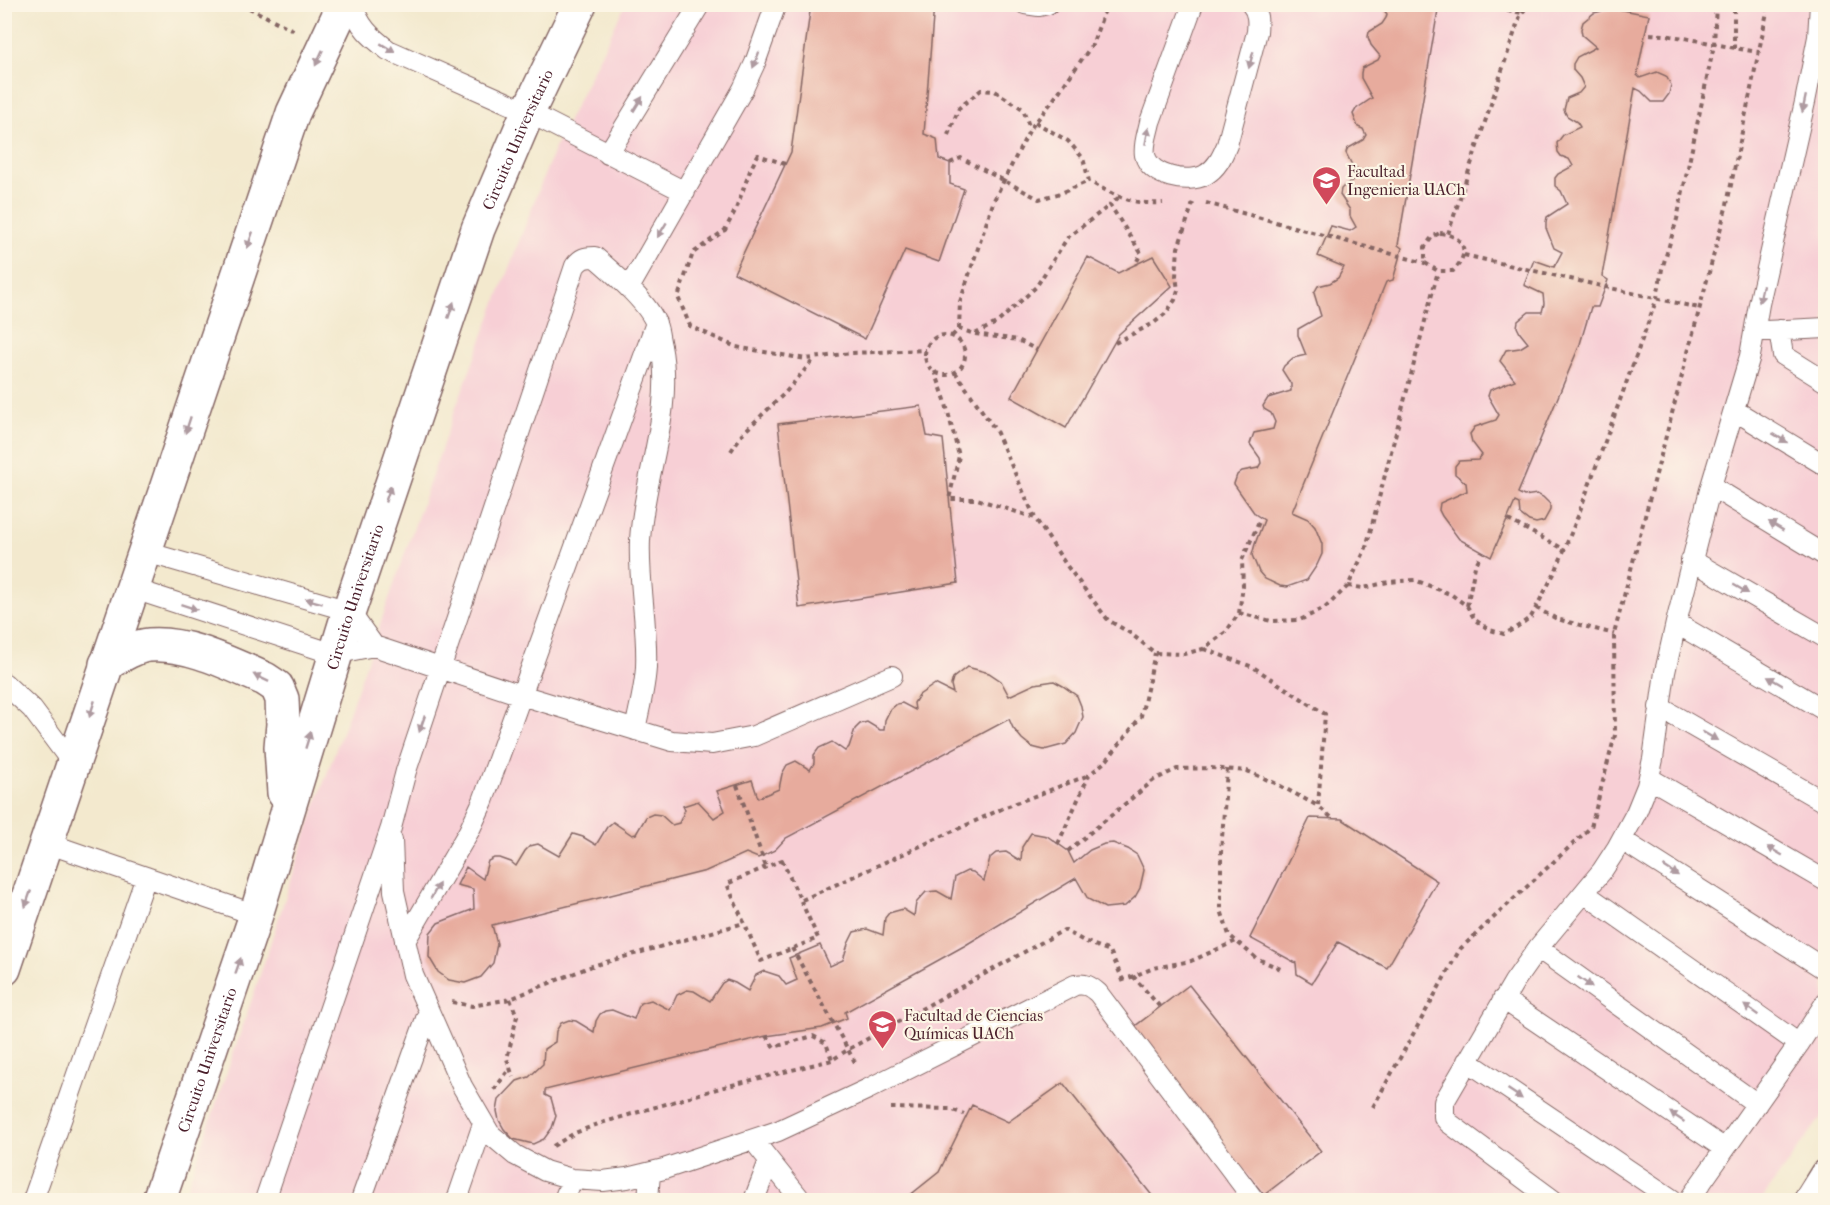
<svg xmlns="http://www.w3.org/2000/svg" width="1830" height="1205" viewBox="0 0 1830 1205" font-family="'IM FELL French Canon',serif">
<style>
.built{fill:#f7cfd5}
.building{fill:#e7ab9d}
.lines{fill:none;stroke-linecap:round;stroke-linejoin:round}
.service-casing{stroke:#856664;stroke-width:22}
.minor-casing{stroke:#856664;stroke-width:36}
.secondary-casing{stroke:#856664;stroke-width:36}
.path{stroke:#856664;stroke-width:4;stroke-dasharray:4.5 4.5;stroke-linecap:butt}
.service{stroke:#fff;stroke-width:20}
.minor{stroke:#fff;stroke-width:33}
.secondary{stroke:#fff;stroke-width:33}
.oneway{fill:#ae9aa0}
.labels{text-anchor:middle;stroke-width:4.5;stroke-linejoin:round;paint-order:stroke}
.street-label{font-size:16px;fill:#4a1f2b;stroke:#fcf5e5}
.poi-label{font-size:16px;fill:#4a1f2b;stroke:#fcf5e5;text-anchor:start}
</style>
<rect width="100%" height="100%" fill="#fcf5e5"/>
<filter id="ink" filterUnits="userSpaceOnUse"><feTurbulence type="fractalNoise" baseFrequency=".0167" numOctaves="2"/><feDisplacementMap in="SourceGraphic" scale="12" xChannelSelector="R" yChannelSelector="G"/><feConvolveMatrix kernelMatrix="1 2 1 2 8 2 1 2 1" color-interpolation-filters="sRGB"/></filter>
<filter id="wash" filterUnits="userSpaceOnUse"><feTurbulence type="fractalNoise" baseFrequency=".008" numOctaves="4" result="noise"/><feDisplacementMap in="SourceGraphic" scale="24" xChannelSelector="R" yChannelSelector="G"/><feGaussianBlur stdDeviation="1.35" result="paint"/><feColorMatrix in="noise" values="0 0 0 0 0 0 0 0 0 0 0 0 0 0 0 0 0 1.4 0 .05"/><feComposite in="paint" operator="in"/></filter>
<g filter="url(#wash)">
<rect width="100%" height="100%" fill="#f3e9ce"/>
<path class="built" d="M625 5H1825V1112L1761 1200H183L257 984 315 807 355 696 456 407 555 147Z"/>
<g id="blocks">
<path class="building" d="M811 4H934L924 134 937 139 939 159 950 163V184L964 189 939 262 905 250 865 339 734 273 791 152Z
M1379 4H1439L1398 245 1402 248 1393 280 1386 282 1292 512 1308 519 1315 527 1322 544V554L1317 565 1307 580 1287 587 1280 586 1265 579 1259 572 1252 555 1255 544 1264 520 1255 514 1234 484 1237 475 1242 471 1258 468 1261 463 1260 458 1250 444 1251 441 1254 433 1273 429 1275 422 1271 413 1264 409 1263 406 1268 398 1291 391V384L1282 370 1284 366 1293 358 1306 355 1298 335V329L1321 316 1314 293 1318 286 1330 283 1338 278 1344 267 1318 256 1331 226 1350 231 1356 227 1350 216V210L1340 195 1341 189 1344 186 1359 176 1358 169 1352 165 1346 153 1347 149 1363 140 1366 135 1363 129 1358 127 1353 114 1356 109 1372 98 1361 78V73L1362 68 1378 60 1380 56 1371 45 1368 37 1369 32 1382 24 1386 18 1387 14Z
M1613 8 1649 15 1637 75 1640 78 1657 72 1666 76 1671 85 1669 94 1663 102H1652L1641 91 1635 88 1602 276 1608 280 1598 307H1591L1580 344 1518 493 1524 496 1537 494 1543 497 1550 504V510L1544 521 1536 523 1529 521 1520 514 1519 504 1515 502 1491 557 1459 539 1442 516 1439 510 1440 503 1467 491 1466 483 1455 474V466L1459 461 1478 460 1482 455 1472 442 1470 434 1475 427 1496 420 1499 415 1488 396 1490 390 1515 380 1500 361 1506 350 1520 348 1528 343 1520 333 1517 327 1518 321 1529 312H1542L1544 304 1543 294 1524 285 1534 260 1554 267 1562 252 1554 248 1546 228V222L1547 217 1567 204 1561 191 1555 186V178L1558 174 1573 166 1569 159 1561 156 1558 152 1557 143 1563 135 1580 127 1577 122 1567 116 1564 110 1567 98 1579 93 1584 87 1580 78 1573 70V64L1577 57 1596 47 1582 35 1581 29 1583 22 1594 13Z
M1153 256 1172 286 1119 334 1066 428 1011 397 1088 257 1118 273Z
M921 406 927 436 943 439 958 583 799 608 778 424Z
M967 667 989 673 1001 681 1009 696 1035 684 1054 681 1063 686 1077 696 1081 706 1083 717 1076 733 1066 744 1044 750 1032 747 1022 739 1013 728 1009 719 786 838 775 850 758 858 746 853 706 871 492 925 497 944 493 963 481 977 465 983 449 980 438 972 429 957 430 933 438 923 474 909 473 889 457 885 466 867 483 879 488 861 494 858H500L511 862 516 866 525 851 530 846 538 844 559 856 573 834 583 837 596 845 607 827 613 822 632 835 636 834 646 817 653 814 661 815 672 825 679 823 685 810 683 806 698 801 714 818 725 811 717 791 752 780 758 798 779 789 782 774 787 765 796 761 810 770 814 763V755L819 748 832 742 845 751 849 747 855 729 860 724 867 722 880 730H884L885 720 890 710 897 704 902 703 915 710 914 703 919 695 935 684 953 693 951 685 953 678Z
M1310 818 1342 819 1437 881 1387 968 1338 942 1312 983 1297 974 1296 963 1250 938Z
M1031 833 1047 836 1068 851 1074 863 1090 850 1104 844 1113 843 1128 849 1137 855 1144 870 1140 888 1135 897 1125 906 1105 908 1088 899 1076 878 964 946 845 1012 847 1018 822 1028 766 1036 545 1090V1095L551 1098 556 1116 552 1128 544 1139 533 1144 513 1139 504 1129 499 1120 497 1111 499 1100 517 1081 529 1077 543 1064 544 1049 555 1042 556 1031 561 1023 569 1020 576 1021 594 1032 596 1021 600 1014 605 1011 612 1010 634 1019 640 1003 651 1000 670 1010 677 995 687 990 694 991 710 1001 722 983 727 980 735 983 748 991 756 975 764 971 779 976 786 985 797 980 789 958 820 945 830 966 843 960 848 944 854 932 867 929 883 935 885 918 889 913 903 909 914 916 916 903 926 892 937 891 951 899 955 877 967 871 973 872 984 881 990 858 996 853 1006 852 1021 861 1022 847Z
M1189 985 1321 1151 1264 1195 1130 1030Z
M1063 1083 1154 1198 1150 1200H904L939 1172 972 1105 1008 1122Z"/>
</g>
</g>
<g filter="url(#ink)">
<use href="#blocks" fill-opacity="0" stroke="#856664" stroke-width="1.5"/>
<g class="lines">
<defs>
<path id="service" d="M353 4C358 26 371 37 388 50L528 112 685 192
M1025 4 1039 6 1048 4
M1193 4 1150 122C1148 132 1143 145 1145 155 1150 177 1188 184 1205 175 1217 168 1222 157 1227 145L1257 32C1258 21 1258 12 1251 4
M608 154 700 4
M629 288 743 89 755 63 776 4
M1779 330 1783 355 1826 382
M1765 331 1826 328
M1734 410 1826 466
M1711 486 1826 556
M146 552 349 611 374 646
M1691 560 1826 638
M134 589 334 654 374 646 521 695 672 741 712 744 754 736 892 676
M1676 623 1826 711
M4 683 32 709 73 764
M1659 707 1826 803
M1649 778 1826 881
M392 840 394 891 413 975 462 1086 490 1134 515 1155 545 1171 572 1179 603 1181 627 1178 664 1169 778 1131 868 1089 1075 985C1085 983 1090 986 1098 993L1254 1200
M1622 840 1826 970
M47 843 256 915
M1584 893 1799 1044
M405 941 469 831 483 801 656 323
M1538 948 1757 1104
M1503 999 1725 1149
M1467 1061 1673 1200
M753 1140 801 1200
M33 1200 146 877
M265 1200 391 828 406 771 575 266C581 258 585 257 595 257 613 273 648 302 656 324 659 331 659 339 661 346 674 412 644 474 640 540 638 582 648 624 646 667 645 688 639 709 635 730
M361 1200 428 1013
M457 1200 483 1124
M564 1200 572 1179
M648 1200 650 1173
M754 1200 769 1161
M1553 1200 1449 1123 1444 1117V1102L1514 982 1538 948 1602 871 1617 848 1636 813 1647 786 1653 759 1665 672 1676 623 1711 486 1750 356 1759 304 1805 102 1818 37 1820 4
M1689 1200 1799 1044 1826 1002"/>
<path id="minor" d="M1811 1200 1826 1176"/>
<g id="secondary">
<path d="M106 664C119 657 134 646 149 645 188 642 230 664 265 679L277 687 282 699 283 724 281 747 284 793"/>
<path d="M4 969 293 113 344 4"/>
<path id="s1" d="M159 1200 256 915 349 611 478 229 528 112 580 4"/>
</g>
</defs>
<use href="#service" class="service-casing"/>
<use href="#minor" class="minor-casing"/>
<use href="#secondary" class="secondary-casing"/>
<path class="path" d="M241 4 297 32
M1481 4 1521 13
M1522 13 1529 4
M1650 34C1687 36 1722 47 1759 52
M1734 49V4
M1035 122 1068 141 1083 158 1089 181C1115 196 1132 205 1163 203
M948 135 959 108 981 90 995 91 1023 109 1030 129
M950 163 961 158 1039 199 1061 193 1089 181
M785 164 758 155 751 168 736 209 725 230 693 253 678 297 690 326 736 347 806 359 851 353 926 350
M1118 198 1110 205 1141 253 1135 265
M1206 203 1425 263
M1440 233C1465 236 1471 253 1453 271H1438L1425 263V247L1432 237Z
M1448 234 1521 13V4
M1464 255 1699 308
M959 329 960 302 994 200 1030 129 1051 103 1092 45 1107 4
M975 334 1018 340 1037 350
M925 355a20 20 0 1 1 40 0a20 20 0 1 1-40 0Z
M952 336 959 329 975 334 998 322 1036 287 1068 237 1110 205
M1115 343 1154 323 1166 313 1175 300 1178 290 1176 276 1178 248 1193 203
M935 371 945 400 959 456 949 499H977L1035 518
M955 372 996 431 1035 518 1067 566 1108 620 1130 633 1155 653 1184 654 1203 649 1226 632 1239 613 1243 586 1242 560 1260 520
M731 451 743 433 785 393 815 358
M1508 520 1564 549
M1348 586 1364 588 1388 582 1415 580 1452 595 1467 606 1475 620 1490 630 1504 634 1514 629 1531 617 1556 570 1578 516 1657 298 1662 269 1677 219 1714 45 1716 4
M1467 606 1475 566 1481 555
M1536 608 1557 619 1614 634
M1239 613 1271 621 1300 620 1325 608 1348 586 1366 548 1438 271
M1204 649 1253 667 1325 714 1318 806 1331 817
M1227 769 1221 852V910L1229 935 1256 958 1283 970
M737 785 766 867
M1058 844 1089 775 1107 760 1141 716 1155 653
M1068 851 1154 780 1177 769 1211 768 1247 771 1275 783 1318 806
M782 860 818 938 761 961 727 884Z
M802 900 1006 807 1089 775
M792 948 857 1066
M1133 976 1160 1007
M1121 981 1154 968 1191 961 1236 941
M510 999 517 1016 507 1059 513 1077
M452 1002 472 1006 510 999 592 966 744 923
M766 1036 774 1047 813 1036 826 1043 832 1060 849 1049 1064 930 1084 941 1110 951 1123 980
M494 1090 510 1068
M1373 1107 1460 949 1591 827 1615 735 1614 634 1727 204 1767 12 1766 4
M891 1108 950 1109 964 1114
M553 1146 575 1133 598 1124 720 1088 832 1060"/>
<use href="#service" class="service"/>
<use href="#minor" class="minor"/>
<use href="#secondary" class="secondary"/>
</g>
<defs><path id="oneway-solid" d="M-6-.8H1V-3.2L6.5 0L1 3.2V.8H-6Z" transform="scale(1.5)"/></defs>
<g class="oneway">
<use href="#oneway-solid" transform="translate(388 48) rotate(31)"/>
<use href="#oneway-solid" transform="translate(319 58) rotate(115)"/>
<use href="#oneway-solid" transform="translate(756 60) rotate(111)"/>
<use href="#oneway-solid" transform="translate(1251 60) rotate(105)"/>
<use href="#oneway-solid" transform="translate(638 104) rotate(-58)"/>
<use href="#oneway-solid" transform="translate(1804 104) rotate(102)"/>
<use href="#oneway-solid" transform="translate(1147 136) rotate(-79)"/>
<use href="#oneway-solid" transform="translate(662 230) rotate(121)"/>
<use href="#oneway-solid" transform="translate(250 240) rotate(109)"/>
<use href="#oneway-solid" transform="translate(1761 294) rotate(103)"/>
<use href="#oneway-solid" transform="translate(451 310) rotate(-71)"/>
<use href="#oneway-solid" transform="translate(188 425) rotate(108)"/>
<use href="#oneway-solid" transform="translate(1780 438) rotate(32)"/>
<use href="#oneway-solid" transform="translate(388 494) rotate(-71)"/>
<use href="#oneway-solid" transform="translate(1776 526) rotate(-149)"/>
<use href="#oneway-solid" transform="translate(1741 589) rotate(30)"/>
<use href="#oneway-solid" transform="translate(314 601) rotate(-164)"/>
<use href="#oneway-solid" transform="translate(189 607) rotate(18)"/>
<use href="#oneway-solid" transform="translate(261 678) rotate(-154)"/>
<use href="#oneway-solid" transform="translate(1775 681) rotate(-150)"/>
<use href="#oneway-solid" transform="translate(92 709) rotate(108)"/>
<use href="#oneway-solid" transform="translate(422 724) rotate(109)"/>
<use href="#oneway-solid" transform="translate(1710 736) rotate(30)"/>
<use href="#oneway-solid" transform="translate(308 740) rotate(-73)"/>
<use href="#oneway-solid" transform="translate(1775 851) rotate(-150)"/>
<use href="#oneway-solid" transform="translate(1671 871) rotate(33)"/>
<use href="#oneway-solid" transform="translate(435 891) rotate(-61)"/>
<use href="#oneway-solid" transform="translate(28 899) rotate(109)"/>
<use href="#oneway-solid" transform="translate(238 966) rotate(-71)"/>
<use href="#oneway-solid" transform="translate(1585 982) rotate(35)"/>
<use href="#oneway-solid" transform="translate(1751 1010) rotate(-145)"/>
<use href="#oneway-solid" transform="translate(1515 1094) rotate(34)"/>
<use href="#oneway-solid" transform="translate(1677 1117) rotate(-146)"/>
</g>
</g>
<defs>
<symbol id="school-pin" viewBox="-11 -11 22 30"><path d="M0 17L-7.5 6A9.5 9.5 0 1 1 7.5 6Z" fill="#d1495b" stroke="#fcf5e5"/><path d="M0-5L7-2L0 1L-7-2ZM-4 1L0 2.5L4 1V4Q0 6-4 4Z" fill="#fff"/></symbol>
</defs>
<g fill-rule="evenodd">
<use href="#school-pin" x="1310" y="164" width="33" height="45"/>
<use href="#school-pin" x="866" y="1008" width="33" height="45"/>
</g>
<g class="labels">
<g class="street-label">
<text dy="6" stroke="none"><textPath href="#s1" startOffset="1120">Circuito Universitario</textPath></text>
<text dy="6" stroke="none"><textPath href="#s1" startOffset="634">Circuito Universitario</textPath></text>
<text dy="6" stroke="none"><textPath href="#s1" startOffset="148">Circuito Universitario</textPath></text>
</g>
<g class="poi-label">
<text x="1347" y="177">Facultad<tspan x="1347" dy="18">Ingenieria UACh</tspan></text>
<text x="904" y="1021">Facultad de Ciencias<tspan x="904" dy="18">Químicas UACh</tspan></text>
</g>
</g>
<rect width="1830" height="1205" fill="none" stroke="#fcf5e5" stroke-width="24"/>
</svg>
